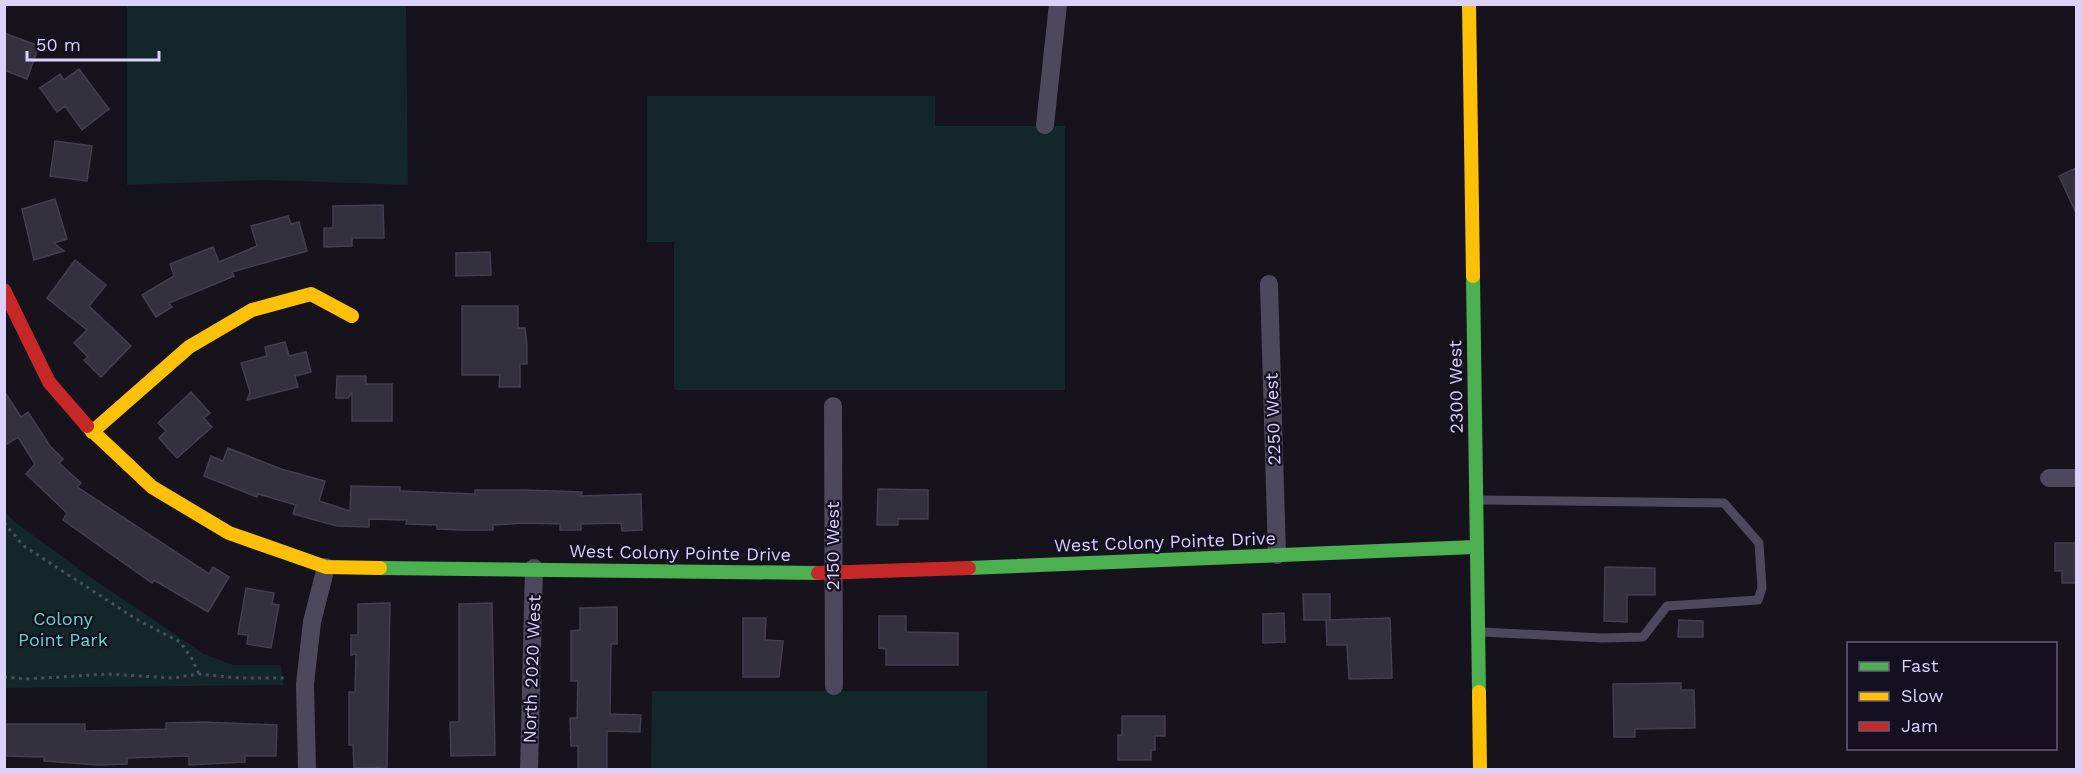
<svg xmlns="http://www.w3.org/2000/svg" width="2081" height="774" viewBox="0 0 2081 774" font-family="'Work Sans',sans-serif">
<style>
.green{fill:#132629}
.building{fill:#34313f;stroke:#433e50;stroke-width:1.5}
.lines{fill:none;stroke-linecap:round;stroke-linejoin:round}
.path{stroke:#47505e;stroke-width:3;stroke-dasharray:3 4.5;stroke-linecap:butt}
.lane{stroke:#4c495d;stroke-width:9}
.street{stroke:#4c495d;stroke-width:18}
.fast{stroke:#4caf50;stroke-width:14}
.slow{stroke:#ffc107;stroke-width:14}
.jam{stroke:#c62828;stroke-width:14}
.labels{text-anchor:middle;stroke-width:4.5;stroke-linejoin:round;paint-order:stroke}
.street-label{font-size:18px;fill:#dbd2fc;stroke:#140f21}
.park-label{font-size:18px;fill:#63d7c6;stroke:#140f21}
</style>
<rect width="100%" height="100%" fill="#16131d"/>
<path class="green" d="M127 5H406L408 185 265 180 127 185Z
M647 96H935V126H1065V390H674V242H647Z
M4 511 16 523 96 581 204 654 233 665H281L283 685 5 688Z
M652 691H987V769L651 770Z"/>
<path class="building" d="M4 33 39 46 27 79 4 70Z
M79 69 109 109 82 130 65 106 57 112 40 88 60 74 64 80Z
M55 141 92 146 87 181 50 176Z
M2076 168V213L2059 176Z
M55 199 67 239 54 243 64 251 34 260 22 209Z
M383 205 384 238H352V246L324 247V228H333V206Z
M288 216 291 224 299 222 307 251 232 272 234 276 169 303 172 307 156 317 142 295 174 276 170 264 213 247 219 262 257 246 251 226Z
M490 252 491 275 456 276V253Z
M75 260 106 285 89 306 131 346 101 377 84 360 88 357 74 343 87 330 47 298Z
M462 306H518V328H525L527 345V364H520V387H499L500 375H462Z
M285 342 289 356 306 352 311 372 295 376 298 387 247 400 250 392 241 363 267 356 265 347Z
M337 376H366V384H392V421H352V393L348 398H336Z
M4 391 21 417 28 412 50 446 63 459 59 463 81 483 77 487 209 574 213 567 229 577 208 612 154 580 152 583 63 520 67 513 26 474 35 464 18 437 4 446Z
M191 392 210 413 204 418 212 427 177 458 159 438 166 431 158 423Z
M228 448 281 469 325 481 319 501 350 511 351 486 400 487V491L475 494V490H524L582 492 581 496 641 494 642 530 622 531 621 523 581 524V530H560V524L524 523 493 525V530H461L437 529V525L406 524 407 520 369 519V527L337 526 293 514 296 505 258 494 257 497 204 476 211 456 223 461Z
M878 489 928 490V519H898V525H877Z
M2055 543H2076V583H2062V571H2055Z
M1605 567 1655 568V595H1627V622L1604 621Z
M246 588 274 593 272 604 279 605 271 648 247 644 248 635 238 634Z
M1303 594H1330V620H1304Z
M390 603 387 767 354 768 353 745H349V692H355L356 654 351 655V635H358V604Z
M492 603 495 755 451 756 450 722H459V604Z
M617 607V644H611L610 714 641 715 640 732 607 731V770H578V746H571L570 718H577L578 681H571V631L580 630V608Z
M1284 613 1285 642 1263 643V614Z
M879 616H906V632L958 633V665H886V649L879 648Z
M743 618H766L765 640 783 641 779 677H743Z
M1390 618 1392 678 1349 679 1347 645H1327L1326 620Z
M1679 620 1703 621V637H1678Z
M1681 683V690H1694L1695 728 1635 729V737H1614L1613 684Z
M1122 716H1165V736H1155V750H1151V760H1118V735H1122Z
M204 722 277 725 276 756H245V762L189 765V756L127 758V764L98 765 44 761V757L4 756V724H85V731L166 729V723Z"/>
<g class="lines">
<path class="path" d="M4 523 24 546 136 619 180 642 192 659 199 674
M4 677 26 679 108 674 172 678 199 674 239 678H287"/>
<path class="lane" d="M1478 500 1724 503 1759 543 1762 588 1758 600 1667 606 1643 637 1602 638 1482 632"/>
<path class="street" d="M1045 125 1058 4
M1269 284 1277 555
M833 406 834 686
M2049 478H2076
M307 770 305 684 312 622 326 567
M529 770 534 568"/>
<path class="fast" d="M1473 276 1479 692
M380 568 818 573
M969 568 1475 547"/>
<path class="slow" d="M1469 4 1473 276
M87 426 152 487 229 533 326 567 380 568
M92 432 189 347 252 310 311 294 352 316
M1479 692 1480 770"/>
<path class="jam" d="M4 290 49 382 87 426
M818 573 969 568"/>
</g>
<g class="labels">
<g class="street-label">
<text transform="translate(1456 387) rotate(-91)" y="6">2300 West</text>
<text transform="translate(1273 419) rotate(-92)" y="6">2250 West</text>
<text transform="translate(1165 542) rotate(-2)" y="6">West Colony Pointe Drive</text>
<text transform="translate(833 546) rotate(-90)" y="6">2150 West</text>
<text transform="translate(680 553) rotate(1)" y="6">West Colony Pointe Drive</text>
<text transform="translate(532 669) rotate(-88)" y="6">North 2020 West</text>
</g>
<g class="park-label">
<text x="63" y="625">Colony<tspan x="63" dy="21">Point Park</tspan></text>
</g>
</g>
<rect width="2081" height="774" fill="none" stroke="#dbd2fc" stroke-width="12"/>
<rect x="1847" y="642" width="210" height="108" fill="#140f21" stroke="#645d79" stroke-width="1.5"/>
<rect x="1859" y="662" width="30" height="9" fill="#4caf50" stroke="#645d79" stroke-width="1.5"/>
<text x="1901" y="672" font-size="18" fill="#dbd2fc">Fast</text>
<rect x="1859" y="692" width="30" height="9" fill="#ffc107" stroke="#645d79" stroke-width="1.5"/>
<text x="1901" y="702" font-size="18" fill="#dbd2fc">Slow</text>
<rect x="1859" y="722" width="30" height="9" fill="#c62828" stroke="#645d79" stroke-width="1.5"/>
<text x="1901" y="732" font-size="18" fill="#dbd2fc">Jam</text>
<path d="M27 51v9h132v-9" fill="none" stroke="#dbd2fc" stroke-width="3"/>
<text x="36" y="51" font-size="18" fill="#dbd2fc" stroke="#140f21" stroke-width="4.5" paint-order="stroke">50 m</text>
</svg>
